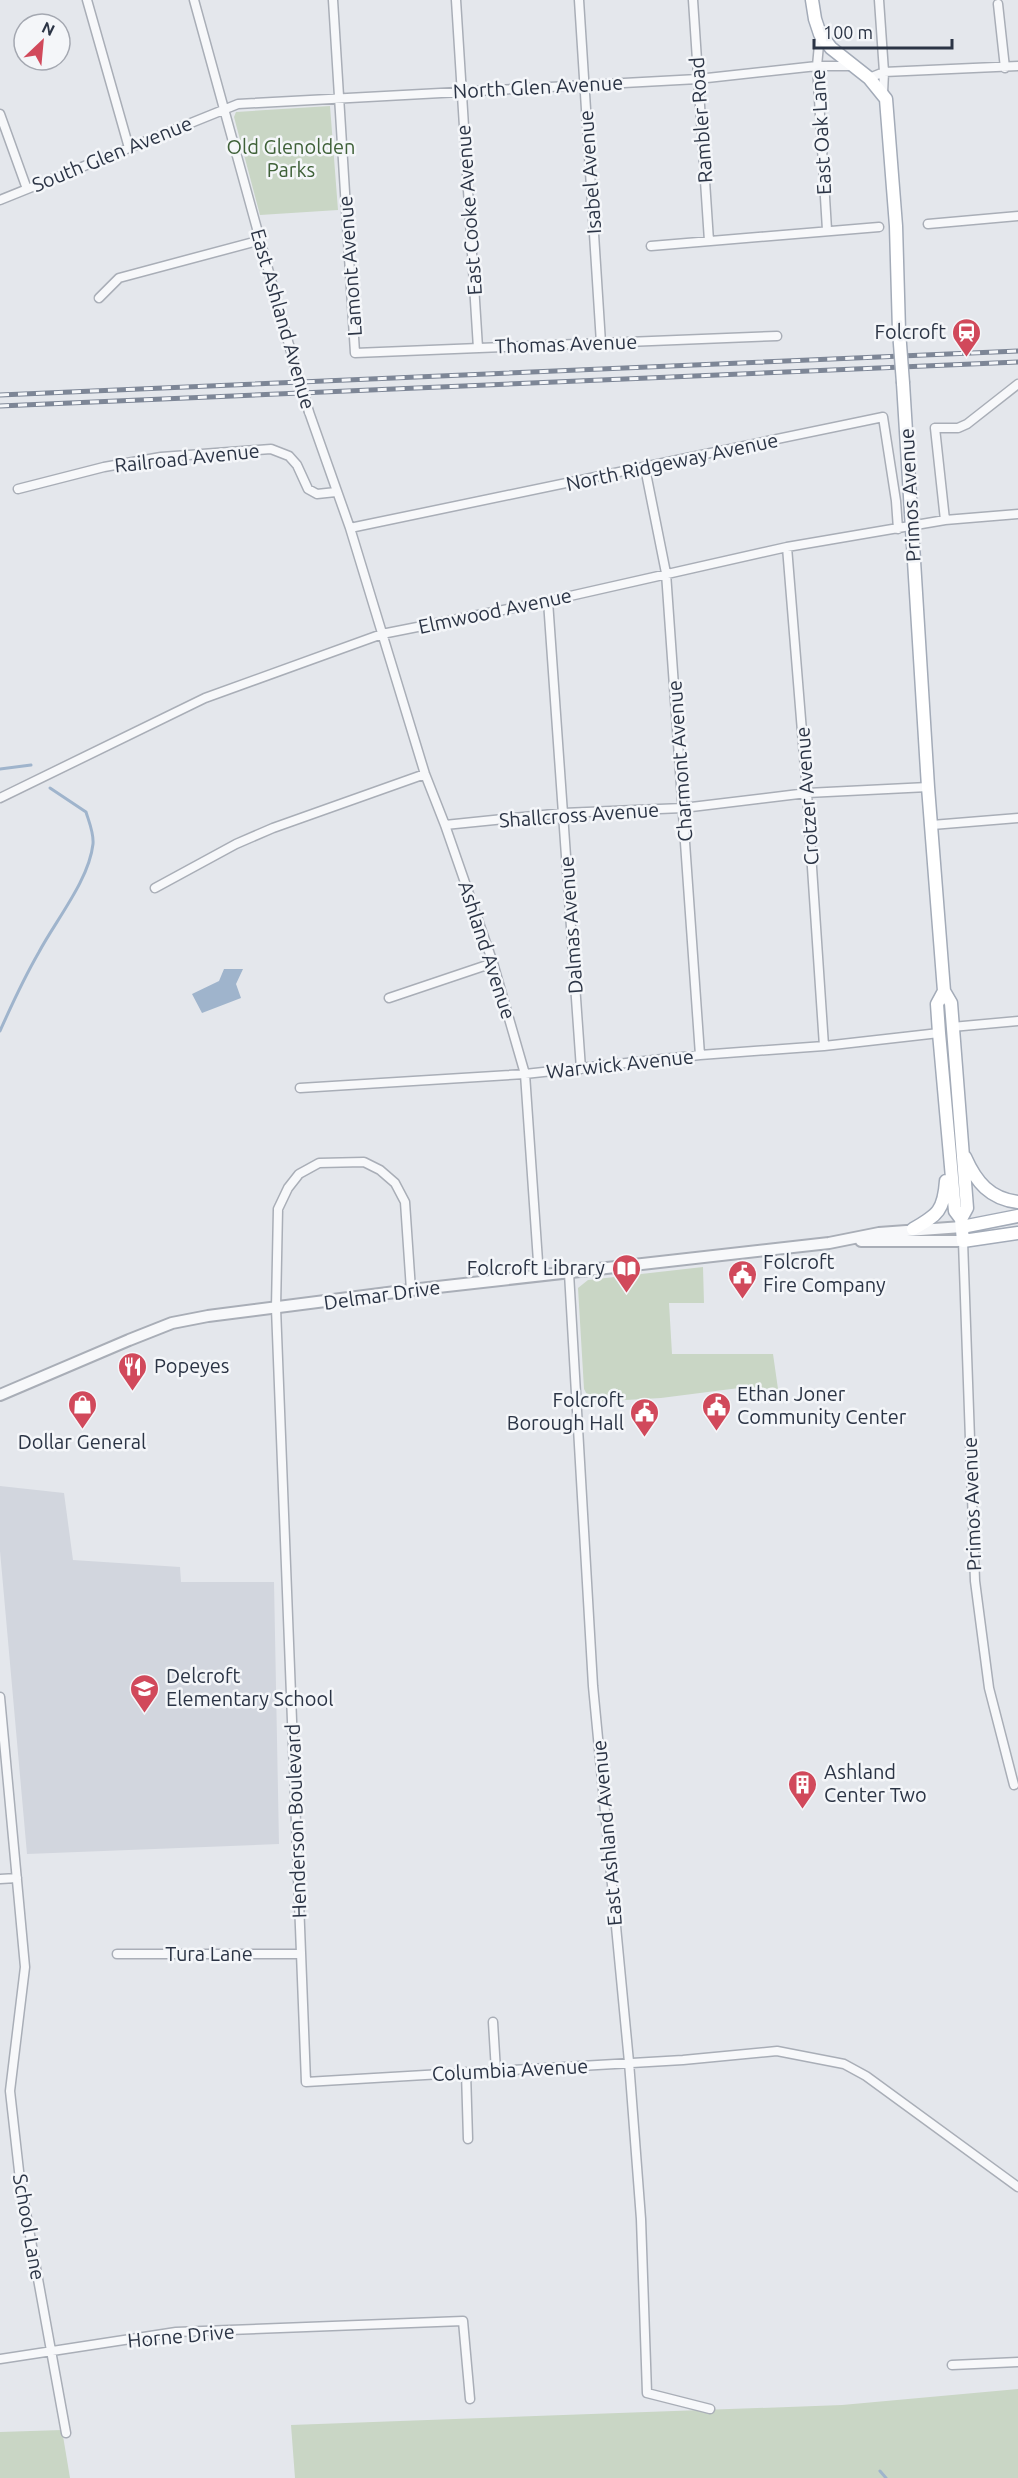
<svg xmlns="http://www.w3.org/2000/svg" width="1018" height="2478" viewBox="0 0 1018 2478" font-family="Ubuntu,sans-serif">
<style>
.built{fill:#d2d6de}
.green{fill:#c9d6c5}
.water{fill:#9fb4cc}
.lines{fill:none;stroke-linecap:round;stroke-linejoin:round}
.stream{stroke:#9fb4cc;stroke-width:3}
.minor-casing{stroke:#a9aeb7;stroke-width:11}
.tertiary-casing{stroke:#a9aeb7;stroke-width:14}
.primary-casing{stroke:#a3abb8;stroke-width:15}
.minor{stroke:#f7f8fa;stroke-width:8}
.tertiary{stroke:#f7f8fa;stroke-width:10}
.primary{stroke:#fff;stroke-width:12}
.rail-casing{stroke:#7d8696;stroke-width:5}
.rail{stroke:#f4f6f9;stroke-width:3;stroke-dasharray:9;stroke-linecap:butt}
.minor-bridge-casing{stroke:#a9aeb7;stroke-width:11;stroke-linecap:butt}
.primary-bridge-casing{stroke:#a3abb8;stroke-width:15;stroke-linecap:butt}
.minor-bridge{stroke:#f7f8fa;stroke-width:8}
.primary-bridge{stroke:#fff;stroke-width:12}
.labels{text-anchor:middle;stroke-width:5;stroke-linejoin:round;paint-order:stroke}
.street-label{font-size:20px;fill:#2b3445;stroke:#f4f6f9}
.park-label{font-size:20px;fill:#3f6138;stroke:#f4f6f9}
.poi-label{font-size:20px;fill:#2b3445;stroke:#f4f6f9;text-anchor:start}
</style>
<rect width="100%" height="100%" fill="#e4e7ec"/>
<path class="built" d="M0 1486 64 1493 73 1560 180 1567 181 1582H274L279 1844 27 1854 0 1551Z"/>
<path class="green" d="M330 106 338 210 260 215 234 117 236 112Z
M703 1267 704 1303H669L672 1354H773L778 1389 739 1388 661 1398 591 1402 584 1389 578 1288 588 1280Z
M1018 2389V2478H295L291 2425 842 2405Z
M62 2430 70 2478H0V2432Z"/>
<path class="water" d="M224 969H243L236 984 241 998 202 1013 192 994 219 981Z"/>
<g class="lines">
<path class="stream" d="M0 769 31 765
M0 1031C12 1004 24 978 39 952 56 920 89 880 93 844 94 833 89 822 86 812L50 788
M880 2471 886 2478"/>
<defs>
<path id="minor" d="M87 0 129 148
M194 0 289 345
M333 0 355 353 777 336
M456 0 478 348
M579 0 601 343
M693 0 709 241
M879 0 884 72 883 93
M998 4 1005 68
M820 34 817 66 827 230
M869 78 884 72 1018 66
M0 114 27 189
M0 200 238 104 698 79 817 66H853
M928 224 1018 216
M651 246 879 227
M99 298 119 278 261 240
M309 412 350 528 425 774 445 825 493 963 525 1074 539 1276
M645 468 666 573 700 1055
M18 489 104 467 161 457 271 449 289 456 297 465 308 489 317 494 336 492
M945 520 935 428H958L967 424 1018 384
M350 528 883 417 896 501 898 529
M787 547 807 793 824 1046
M548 601 581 1069
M0 798 205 698 382 634 548 601 787 547 945 520 1018 514
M445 825 563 813 683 808 807 793 928 787
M932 825 1018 818
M155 888 236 844 273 828 425 774
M389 998 493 963
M952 1027 1018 1021
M300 1088 525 1074 700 1055 824 1046 939 1033
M963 1241 975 1581 989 1688 1014 1785
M569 1273 593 1686 629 2062 641 2219 647 2393 710 2409
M411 1290 405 1202 395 1183 380 1170 364 1162 319 1163 299 1174 288 1188 278 1209 276 1308 306 2082 683 2060 777 2051 844 2064 866 2076 1018 2187
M0 1697 25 1967 10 2091 20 2180 66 2433
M0 1879 17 1878
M117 1954H301
M493 2022 496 2071
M466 2072 468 2139
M0 2359 176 2332 463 2321 470 2399
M952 2365 1018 2362"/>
<path id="tertiary" d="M861 1241H963
M0 1395 129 1340 172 1323 208 1316 411 1290 829 1243 879 1233 962 1227"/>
<path id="primary" d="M812 0 815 19 820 34 831 48 869 78 886 99 896 226 899 331
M903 383 928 787 944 991 951 1003 967 1208 961 1219
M944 991 937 1004 939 1033 955 1211 961 1219 963 1241 1018 1233
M965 1157C976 1182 990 1199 1018 1202
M962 1227 1018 1216
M913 1229C938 1215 944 1210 946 1181"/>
</defs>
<use href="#minor" class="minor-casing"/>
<use href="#tertiary" class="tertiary-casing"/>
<use href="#primary" class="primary-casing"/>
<use href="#minor" class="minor"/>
<use href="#tertiary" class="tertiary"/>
<use href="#primary" class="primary"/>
<defs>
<path id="rail" d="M0 395 1018 351
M0 406 1018 362"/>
</defs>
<use href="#rail" class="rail-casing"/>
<use href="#rail" class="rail"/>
<defs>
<path id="minor-bridge" d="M289 345 309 412"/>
<path id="primary-bridge" d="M899 331 903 383"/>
</defs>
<use href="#minor-bridge" class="minor-bridge-casing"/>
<use href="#primary-bridge" class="primary-bridge-casing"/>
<use href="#minor-bridge" class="minor-bridge"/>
<use href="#primary-bridge" class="primary-bridge"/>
</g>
<defs>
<symbol id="station-pin" viewBox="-11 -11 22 30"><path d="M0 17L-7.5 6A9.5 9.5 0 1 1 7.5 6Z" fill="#d1495b" stroke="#f4f6f9"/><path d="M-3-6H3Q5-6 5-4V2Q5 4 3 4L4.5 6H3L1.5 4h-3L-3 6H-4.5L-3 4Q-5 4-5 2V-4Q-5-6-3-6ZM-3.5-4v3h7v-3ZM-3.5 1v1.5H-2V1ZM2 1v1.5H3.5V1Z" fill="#fff"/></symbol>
<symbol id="library-pin" viewBox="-11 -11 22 30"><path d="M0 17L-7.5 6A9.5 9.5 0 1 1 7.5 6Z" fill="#d1495b" stroke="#f4f6f9"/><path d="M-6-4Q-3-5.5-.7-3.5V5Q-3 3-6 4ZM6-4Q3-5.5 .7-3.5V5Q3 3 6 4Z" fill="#fff"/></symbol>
<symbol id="civic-pin" viewBox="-11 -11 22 30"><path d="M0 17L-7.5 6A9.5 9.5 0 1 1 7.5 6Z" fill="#d1495b" stroke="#f4f6f9"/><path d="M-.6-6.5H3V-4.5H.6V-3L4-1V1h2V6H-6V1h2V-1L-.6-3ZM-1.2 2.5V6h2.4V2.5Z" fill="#fff"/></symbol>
<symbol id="restaurant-pin" viewBox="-11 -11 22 30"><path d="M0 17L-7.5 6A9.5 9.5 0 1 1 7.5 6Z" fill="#d1495b" stroke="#f4f6f9"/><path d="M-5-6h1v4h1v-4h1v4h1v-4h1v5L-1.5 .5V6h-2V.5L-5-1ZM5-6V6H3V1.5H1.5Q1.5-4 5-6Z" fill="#fff"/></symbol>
<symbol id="shop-pin" viewBox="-11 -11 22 30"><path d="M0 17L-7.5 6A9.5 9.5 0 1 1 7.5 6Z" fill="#d1495b" stroke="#f4f6f9"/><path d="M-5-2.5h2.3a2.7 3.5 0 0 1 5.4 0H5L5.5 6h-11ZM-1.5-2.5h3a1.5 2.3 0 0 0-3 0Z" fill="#fff"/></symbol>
<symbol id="school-pin" viewBox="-11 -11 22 30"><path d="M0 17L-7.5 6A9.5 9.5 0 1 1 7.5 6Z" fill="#d1495b" stroke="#f4f6f9"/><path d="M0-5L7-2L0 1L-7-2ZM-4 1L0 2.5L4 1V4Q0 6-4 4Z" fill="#fff"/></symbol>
<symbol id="building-pin" viewBox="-11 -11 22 30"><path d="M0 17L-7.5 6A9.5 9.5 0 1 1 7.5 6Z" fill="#d1495b" stroke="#f4f6f9"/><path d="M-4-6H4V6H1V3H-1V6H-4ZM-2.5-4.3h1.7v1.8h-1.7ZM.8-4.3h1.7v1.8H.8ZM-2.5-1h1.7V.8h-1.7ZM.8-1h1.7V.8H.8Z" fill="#fff"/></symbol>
</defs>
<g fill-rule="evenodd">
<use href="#station-pin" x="950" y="316" width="33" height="45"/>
<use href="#library-pin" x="610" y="1252" width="33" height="45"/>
<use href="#civic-pin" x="726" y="1258" width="33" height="45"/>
<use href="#restaurant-pin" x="116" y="1350" width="33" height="45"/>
<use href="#shop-pin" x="66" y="1388" width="33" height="45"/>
<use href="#civic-pin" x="700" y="1390" width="33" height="45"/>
<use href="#civic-pin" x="628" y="1396" width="33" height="45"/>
<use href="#school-pin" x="128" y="1672" width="33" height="45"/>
<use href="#building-pin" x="786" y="1768" width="33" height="45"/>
</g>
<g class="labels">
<g class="street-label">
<text transform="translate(538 87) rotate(-3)" y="7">North Glen Avenue</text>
<text transform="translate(701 120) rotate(-94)" y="7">Rambler Road</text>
<text transform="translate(821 132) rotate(-93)" y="7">East Oak Lane</text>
<text transform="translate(112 154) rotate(-22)" y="7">South Glen Avenue</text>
<text transform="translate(590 172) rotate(-94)" y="7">Isabel Avenue</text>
<text transform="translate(469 210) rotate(-94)" y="7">East Cooke Avenue</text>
<text transform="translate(350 266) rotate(-94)" y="7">Lamont Avenue</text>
<text transform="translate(283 319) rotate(74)" y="7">East Ashland Avenue</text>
<text transform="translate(566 344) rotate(-2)" y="7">Thomas Avenue</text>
<text transform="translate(187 458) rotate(-6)" y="7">Railroad Avenue</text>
<text transform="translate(672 462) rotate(-12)" y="7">North Ridgeway Avenue</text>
<text transform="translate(910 495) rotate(-93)" y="7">Primos Avenue</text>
<text transform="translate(495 611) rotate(-12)" y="7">Elmwood Avenue</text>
<text transform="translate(680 761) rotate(-94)" y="7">Charmont Avenue</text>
<text transform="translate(807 796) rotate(-94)" y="7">Crotzer Avenue</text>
<text transform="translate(579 815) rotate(-4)" y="7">Shallcross Avenue</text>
<text transform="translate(571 925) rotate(-94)" y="7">Dalmas Avenue</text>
<text transform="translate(487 950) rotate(72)" y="7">Ashland Avenue</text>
<text transform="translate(620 1064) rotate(-6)" y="7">Warwick Avenue</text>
<text transform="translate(382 1295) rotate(-8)" y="7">Delmar Drive</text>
<text transform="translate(972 1504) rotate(-92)" y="7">Primos Avenue</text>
<text transform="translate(296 1821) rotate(-92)" y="7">Henderson Boulevard</text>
<text transform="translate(607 1833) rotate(-95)" y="7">East Ashland Avenue</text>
<text x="209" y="1961">Tura Lane</text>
<text transform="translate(510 2070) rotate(-3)" y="7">Columbia Avenue</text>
<text transform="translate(29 2227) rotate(80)" y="7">School Lane</text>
<text transform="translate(181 2336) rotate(-5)" y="7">Horne Drive</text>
</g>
<g class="park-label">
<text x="291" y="154">Old Glenolden<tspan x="291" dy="23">Parks</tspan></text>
</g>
<g class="poi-label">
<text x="946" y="339" text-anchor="end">Folcroft</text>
<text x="763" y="1269">Folcroft<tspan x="763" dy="23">Fire Company</tspan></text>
<text x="605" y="1275" text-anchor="end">Folcroft Library</text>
<text x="154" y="1373">Popeyes</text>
<text x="737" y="1401">Ethan Joner<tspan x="737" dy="23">Community Center</tspan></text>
<text x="624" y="1407" text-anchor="end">Folcroft<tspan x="624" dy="23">Borough Hall</tspan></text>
<text x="82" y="1449" text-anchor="middle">Dollar General</text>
<text x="166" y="1683">Delcroft<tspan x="166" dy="23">Elementary School</tspan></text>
<text x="824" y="1779">Ashland<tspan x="824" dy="23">Center Two</tspan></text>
</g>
</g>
<g transform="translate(42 42) rotate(26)"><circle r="28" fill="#f4f6f9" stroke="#a4a8b1" stroke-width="1.5"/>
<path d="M0-4.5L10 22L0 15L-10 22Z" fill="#d1495b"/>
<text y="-9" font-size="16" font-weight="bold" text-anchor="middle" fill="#2b3445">N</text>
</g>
<path d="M814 39v9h138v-9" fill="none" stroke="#2b3445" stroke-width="3"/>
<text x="823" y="39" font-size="18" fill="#2b3445" stroke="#f4f6f9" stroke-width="4.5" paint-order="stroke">100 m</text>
</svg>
